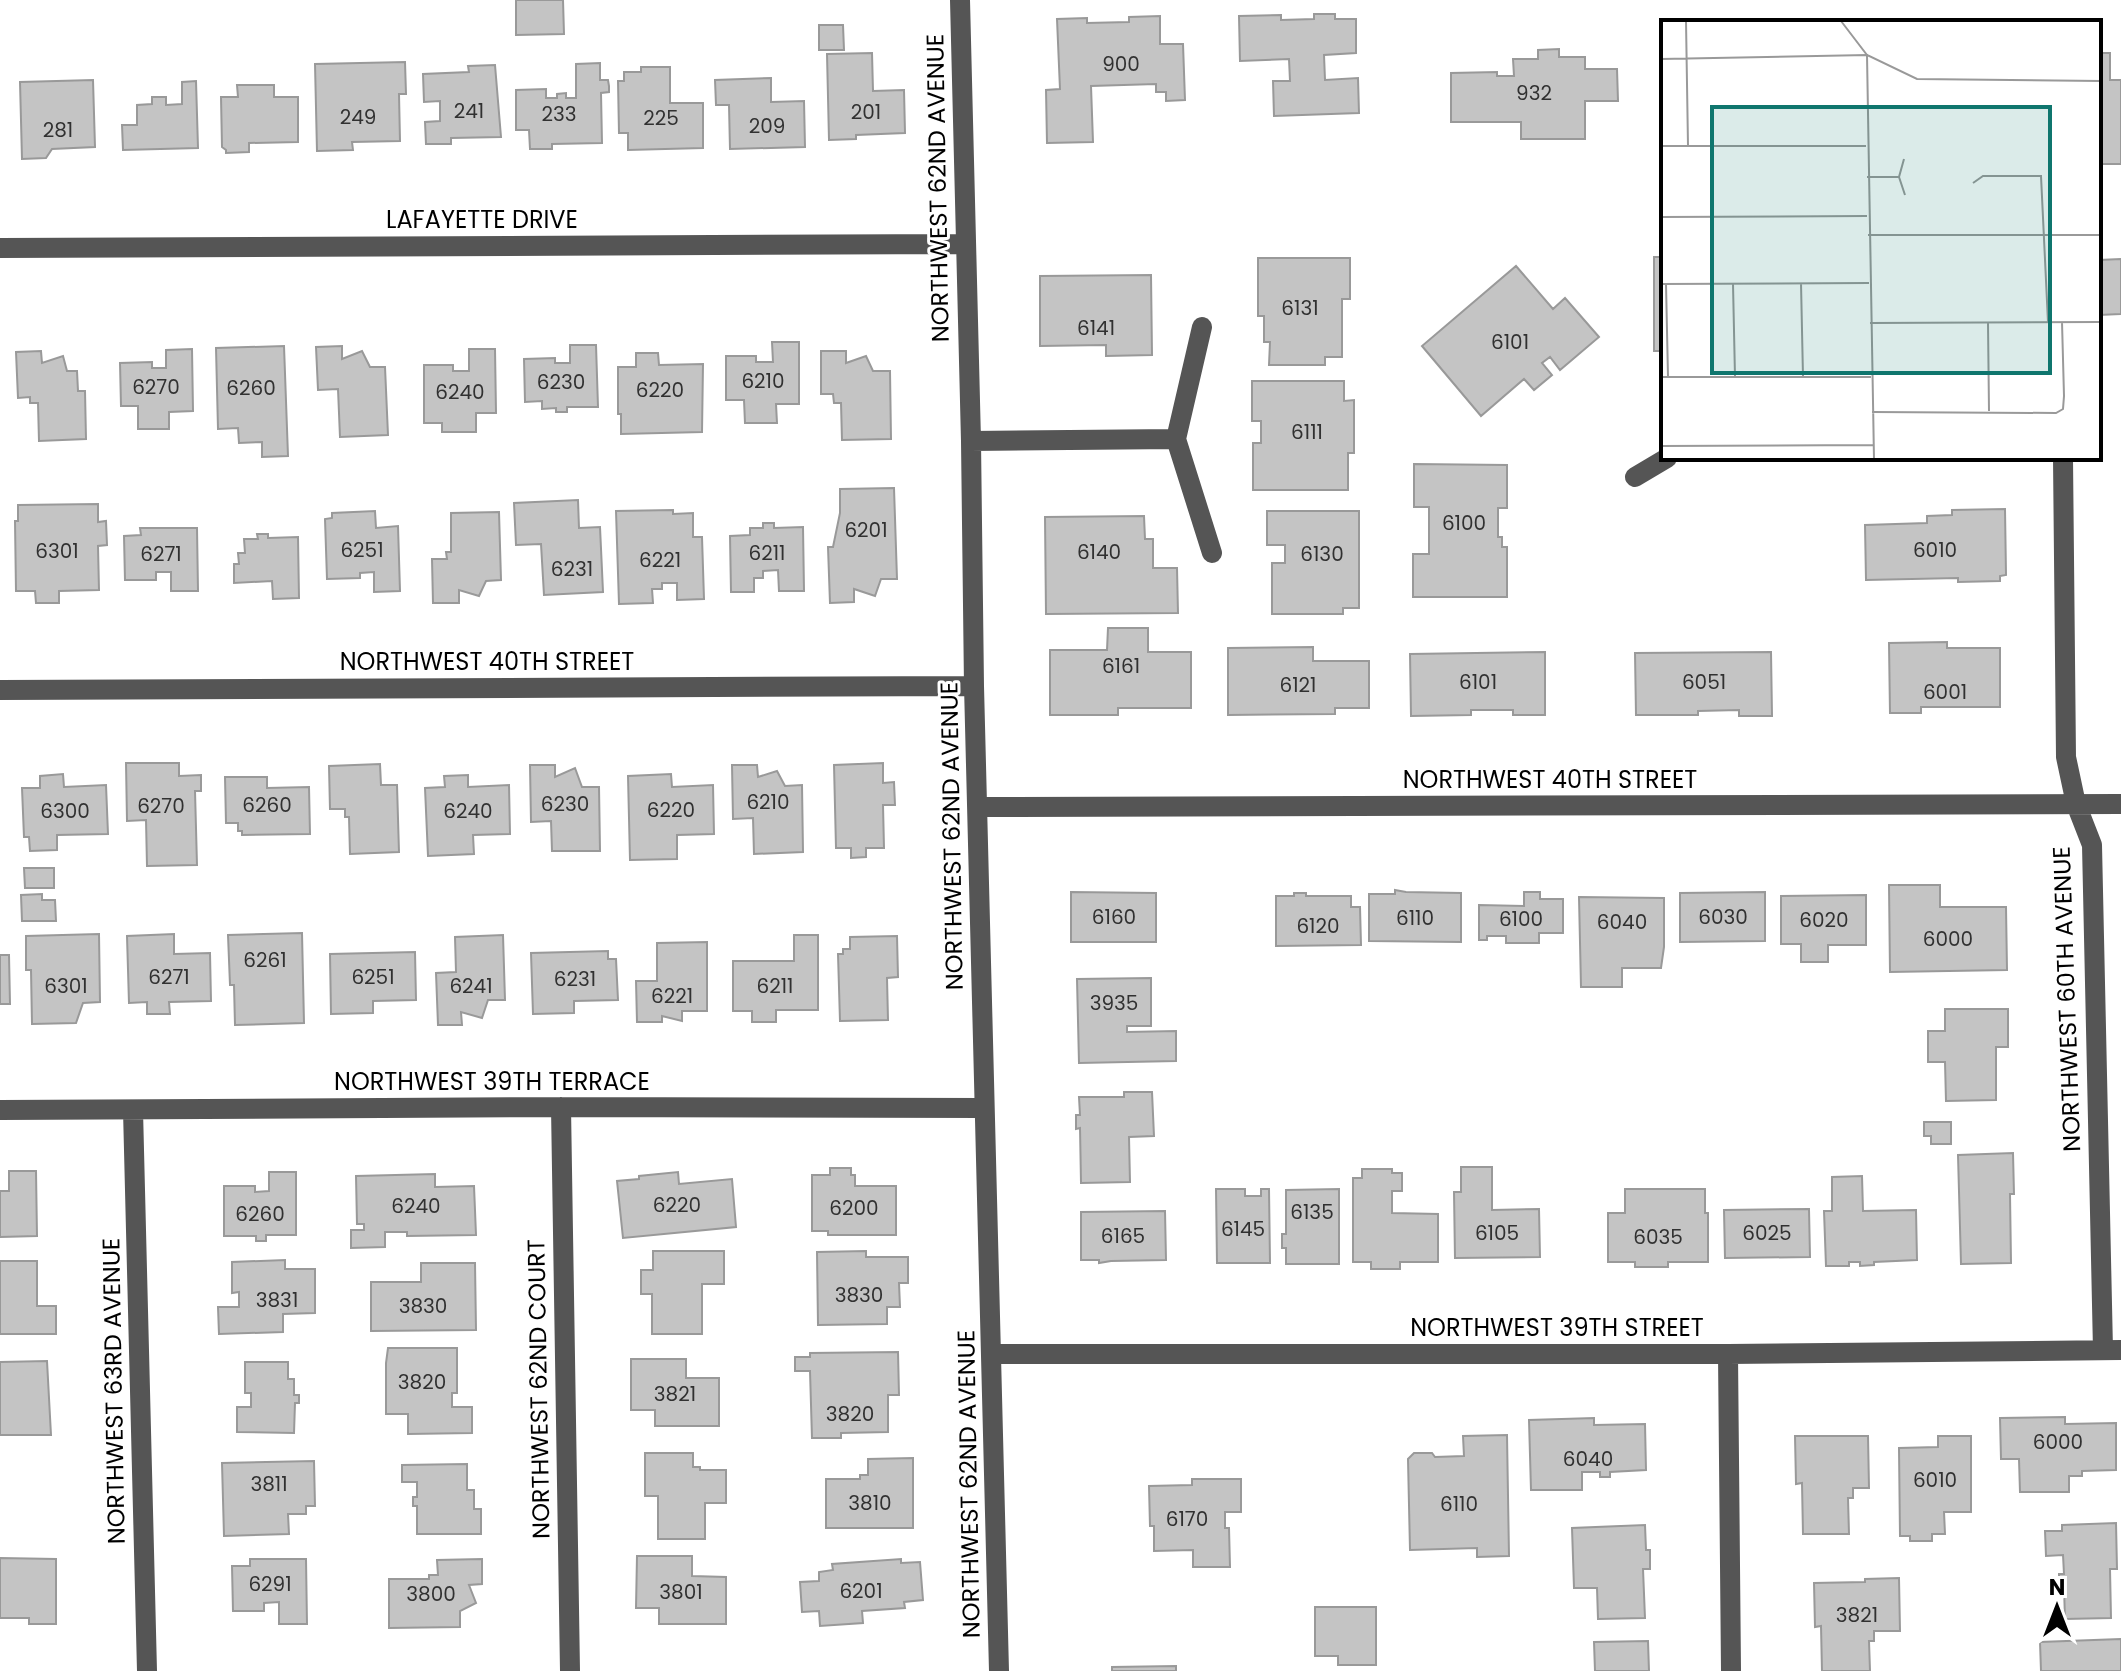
<svg xmlns="http://www.w3.org/2000/svg" width="2121" height="1671" viewBox="0 0 2121 1671" font-family="Poppins,sans-serif">
<style>
.building{fill:#c4c4c4;stroke:#999;stroke-width:2}
.lines{fill:none;stroke-linecap:round;stroke-linejoin:round}
.minor{stroke:#555;stroke-width:20}
.labels{text-anchor:middle;stroke-width:6;stroke-linejoin:round;paint-order:stroke}
.number-label{font-size:20px;fill:#313131}
.street-label{font-size:24px;fill:#000;stroke:#fff}
.inset-road{fill:none;stroke:#999;stroke-width:2}
.view{fill:#0f766e;fill-opacity:0.15;stroke:#0f766e;stroke-width:4}
.inset-edge{fill:none;stroke:#000;stroke-width:4}
</style>
<rect width="100%" height="100%" fill="#fff"/>
<path class="building" d="M516 0H563L564 34 516 35Z
M1314 14H1335V19H1356V53L1324 55 1325 80 1358 78 1359 113 1274 116 1273 81H1290L1289 59 1240 61 1239 16 1281 15V20L1314 19Z
M1160 16V44H1183L1185 100 1166 101V92H1156V84L1091 86 1093 142 1047 143 1046 90 1060 89 1057 19 1087 18V23L1129 22V17Z
M819 25H843L844 50H819Z
M1559 49V57H1585V69H1617L1618 101H1585V139H1521V122H1451V73L1497 72V76H1514L1513 59H1538V50Z
M872 53 873 91 904 90 905 133 856 135V139L829 140 827 54Z
M2099 53H2110V80H2121V164H2099Z
M405 62 406 94H399L400 141 352 142 353 150 317 151 315 64Z
M600 63V80H608L609 86V92L601 93 602 143 552 144V149H530L529 130H516V90L546 89V98H557V94L566 93V98H576V64Z
M495 65 501 137 451 138V144H426L425 122 440 121V101L424 102 423 74 469 72 468 66Z
M641 67H670V103H703V148L628 150V133H619L618 81H624V72H641Z
M771 78V102L804 101 805 147 730 149 729 105H716L715 80Z
M93 80 95 147 52 149 46 158 22 159 20 82Z
M196 81 198 148 123 150 122 125H137V105L152 104V97H166V105L182 104V82Z
M237 85H274V97H298V142L249 143V152L226 153V150L222 147 221 97H238Z
M1654 257H1663V351H1654Z
M1258 258H1350V299H1342V357H1325V365H1269L1270 342H1264V316H1258Z
M2121 259V314L2099 315V260Z
M1516 266 1553 309 1565 298 1599 337 1560 370 1550 357 1542 363 1552 375 1534 390 1524 379 1481 416 1422 346Z
M1151 275 1152 355 1106 356V345L1040 346V276Z
M772 342H799V404H776L777 423H745L744 400H726V356H756V362H773Z
M570 345H596L598 407H567V412H556V408L542 409V401L525 402 524 359 555 358V363H570Z
M284 346 288 456 262 457V442L239 443 238 428 218 429 216 348Z
M342 346V359L362 351 370 367H385L388 435 340 437 338 389 318 390 316 347Z
M192 349 193 411 169 412V429H138V406H121L120 363 152 362V368H166V350Z
M469 349H495L496 413H476V432H442V423H424V365H453V371H469Z
M41 351 42 363 63 356 67 371H77L78 391H85L86 439 39 441 38 403H30V397L18 398 16 352Z
M821 351H846V363L866 356 873 371H890L891 439 842 440 841 403H834L833 394H821Z
M636 353H658L659 365 703 364 702 432 621 434V414H618V367H636Z
M1252 381H1344V401L1354 400V453H1348V490H1253V443H1261V421H1252Z
M1414 464 1507 465V508H1498V537H1502V547H1507V597H1413V554H1429V507H1414Z
M894 488 897 579H881L875 596 854 589V602L830 603 828 547H833L840 513V489Z
M578 500 579 528 600 527 603 592 544 595 541 544 516 545 514 503Z
M98 504V522L106 521 107 545 98 546 99 590 59 591V603H36L35 591H16L15 521H18V505Z
M2005 509 2006 575 2000 576V581L1958 582V578L1866 580 1865 525 1927 523V516L1952 515V510Z
M673 510V514L693 513V537H702L704 599 677 600V583H662V589H652L653 603 619 604 616 511Z
M375 511 376 528 398 526 400 591 374 592V572L360 573V578L327 579 325 519 332 518V513Z
M1267 511H1359V608H1343V614H1272V563H1285V545H1267Z
M499 512 501 580 486 581 479 596 459 590V603H433L432 559H447L446 552H451V513Z
M1144 516 1145 539H1153V568H1177L1178 613 1046 614 1045 517Z
M763 523H774V528L803 527 804 591H779L778 570 763 571V578H754V592H731L730 536 750 535V528H763Z
M140 528H197L198 591H171V572H156V580H125L124 536 141 535Z
M257 534H268V538L298 537 299 598 273 599 272 581 234 583V564H239L238 553H245L244 539H258Z
M1108 628H1148V652H1191V708H1118V715H1050V650H1107Z
M1947 642V648H2000V707H1921V713H1890L1889 643Z
M1313 647V661H1369V708H1335V714L1228 715V648Z
M1545 652V715H1513V710H1471V715L1411 716 1410 654Z
M1771 652 1772 716H1739V710L1698 711V715H1636L1635 653Z
M126 763H179V776L201 775V791H195L197 865 147 866 146 820 127 821Z
M883 763V783L894 782 895 805H883L884 848H866V857L851 858V848H836L834 765Z
M380 764 381 785H397L399 852 350 854 349 817H345V809H330L329 766Z
M530 765H555V777L575 768 582 787H599L600 851H552L551 821 531 822Z
M732 765H757L758 777 777 771 785 786 802 785 803 852 754 854 753 818 733 819Z
M63 774 64 787 106 785 108 834 57 835V850L30 851 29 837H24L22 788H40V776Z
M671 774 672 787 713 785 714 834 677 835V859L630 860 628 776Z
M468 775V787L509 785 510 834 473 835 474 854 428 856 425 788 445 787 444 776Z
M225 777H267V788L309 787 310 834 242 835V831H238V823H226Z
M24 868H54V888H25Z
M1889 885H1940V907H2006L2007 970 1890 972Z
M1395 890 1406 892 1461 893V942L1369 941V894H1395Z
M1071 892 1156 893V942H1071Z
M1524 892H1540V899H1563V933H1539V943H1506V936H1487V940H1479V905L1524 906Z
M1765 892V941L1680 942V893Z
M1294 893H1306V896H1351V907H1360L1361 945 1276 946V896H1294Z
M42 894V900H55L56 921H22L21 895Z
M1866 895V945H1828V962H1801V944H1781V896Z
M1579 897 1664 898V947L1661 968H1622V987H1581Z
M302 933 304 1023 235 1025 234 985H230L228 935Z
M99 934 100 1002 83 1003 76 1023 32 1024 31 970H26V936Z
M174 934V954L210 953 211 1001 169 1002 170 1014H147V1002L129 1003 127 936Z
M503 935 505 1000H488L482 1018 461 1012 462 1025H438L436 973 456 972 455 937Z
M794 935H818V1010H776V1022H752V1011H733V961H794Z
M897 936 898 977 887 978 888 1020 840 1021 838 954H843V949H850V937Z
M707 942V1011H682V1021L662 1016V1022H637L636 981H657V943Z
M608 951V959H616L618 1000 574 1001V1013L533 1014 531 953Z
M415 952 416 1000 373 1001V1013L331 1014 330 954Z
M0 955H9L10 1004H0Z
M1151 978V1026H1127V1032L1176 1031V1061L1079 1063 1077 979Z
M1945 1009H2008V1047H1996V1100L1946 1101 1945 1062H1928V1031H1945Z
M1124 1092H1152L1154 1136 1129 1137 1130 1182 1081 1183 1080 1128 1076 1129V1115H1080L1079 1097H1124Z
M1924 1122H1951V1144H1931V1136H1924Z
M2013 1153 2014 1194H2010L2011 1263 1961 1264 1958 1155Z
M1461 1167H1492V1210L1539 1209 1540 1257 1455 1258 1454 1192H1461Z
M830 1168H851V1175H855V1186H896V1235H828V1231H812V1175H830Z
M1362 1169H1392V1173H1402V1191H1392V1213L1438 1214V1262H1400V1269H1371V1262H1353V1178H1362Z
M9 1171H36L37 1236 0 1237V1191H9Z
M269 1172H296V1235H266V1241H256V1236H224V1186H255V1192L269 1191Z
M678 1172 679 1184 732 1179 736 1227 623 1238 617 1181 639 1179V1176Z
M435 1174V1187L474 1186 476 1235 407 1236V1232H385V1247L351 1248V1230H364V1224H357L356 1176Z
M1862 1176 1863 1211 1916 1210 1917 1260 1874 1262V1265L1860 1266V1262H1849V1266H1826L1824 1211H1832V1177Z
M1216 1189H1245V1196H1261V1189H1269L1270 1263H1217Z
M1339 1189V1264H1286V1248H1282V1234H1286V1190Z
M1625 1189H1705V1213H1708V1262H1668V1267H1635V1262H1608V1213H1625Z
M1809 1209 1810 1257 1725 1258 1724 1210Z
M1165 1211 1166 1260 1111 1261 1099 1263V1260H1081V1212Z
M653 1251H724V1284H702V1334H652V1294H641V1270H653Z
M866 1251V1257H908V1283H899L900 1307H887V1324L818 1325 817 1252Z
M285 1260V1269H315V1313L283 1314V1332L219 1334 218 1307H239V1292L232 1293V1262Z
M0 1261H37V1306H56V1334H0Z
M421 1263H475L476 1330 371 1331V1282H421Z
M388 1348H457V1393H452V1407H472V1433L408 1434V1414H386V1363Z
M898 1352 899 1395H888V1432L841 1433V1438H812L810 1371H795V1357H810V1353Z
M631 1359H686V1378H719V1426H655V1410H631Z
M47 1361 51 1435H0V1362Z
M245 1362H288V1379H294V1395H299V1403H295L294 1433 237 1432V1407H251V1393H245Z
M2065 1417V1424L2116 1423V1470L2082 1471V1476H2069V1492H2020L2019 1459H2001L2000 1418Z
M1594 1418V1425L1645 1424 1646 1470 1610 1472V1477H1600V1472H1582V1490H1531L1529 1420Z
M1507 1435 1509 1556 1477 1557V1548L1410 1550 1408 1459 1414 1453H1432L1435 1457 1464 1456 1463 1436Z
M1795 1436H1868L1869 1488H1853V1498H1848L1849 1534H1803L1802 1483 1796 1484Z
M1938 1436H1971V1512H1944L1945 1534H1932V1541H1910V1536H1900L1899 1448 1938 1447Z
M645 1453H693V1467H700V1470H726V1503H705V1539H658V1496H645Z
M913 1458V1528H826V1479H860V1475H868V1459Z
M314 1461 315 1506H306V1514H288L289 1534 224 1536 222 1463Z
M467 1464V1490H474V1509H481V1534H417V1506H413V1497H417V1482H402V1465Z
M1192 1479H1241V1512H1225V1528H1229L1230 1567H1193V1550L1154 1551V1526H1150L1149 1486 1192 1485Z
M2116 1523 2117 1569H2110L2111 1618 2065 1619 2064 1588H2059V1574H2064L2063 1555 2046 1556 2045 1531H2062V1525Z
M1645 1525 1646 1550H1650V1569H1643L1645 1618 1598 1619 1597 1588H1574L1572 1528Z
M637 1556H692V1576L726 1577V1624H659V1608H636Z
M0 1558 56 1559V1624H29V1618H0Z
M250 1559H306L307 1624H279V1602L264 1603V1611H233L232 1566H250Z
M482 1559V1584L469 1585 476 1603 460 1611V1627L389 1628V1579H429V1575H438L437 1560Z
M901 1559V1563L920 1562 923 1600 904 1602 905 1608 862 1611 863 1623 820 1626 819 1611 802 1612 800 1582 819 1581V1572L833 1570 832 1564Z
M1899 1578 1900 1631H1874V1641H1869L1870 1671H1822L1821 1626 1815 1627 1814 1583 1865 1582V1579Z
M1315 1607H1376V1665H1338V1656H1315Z
M2121 1639V1671H2041L2040 1642Z
M1648 1641 1649 1671H1595L1594 1642Z
M1176 1666V1671H1112V1667Z"/>
<g class="lines">
<path class="minor" d="M960 0 971 441 974 686 999 1671
M0 248 965 244
M1202 327 1176 439 1212 553
M971 441 1176 439
M2063 458 2066 757 2076 804 2092 845 2103 1350
M1635 477 1667 458
M0 690 974 686
M978 807 2121 804
M561 1107 570 1671
M0 1110 561 1107 984 1108
M133 1110 147 1671
M992 1354H1728L2121 1350
M1728 1354 1731 1671"/>
</g>
<g class="labels">
<g class="number-label">
<text x="1121" y="71">900</text>
<text x="1534" y="100">932</text>
<text x="469" y="118">241</text>
<text x="866" y="119">201</text>
<text x="559" y="121">233</text>
<text x="358" y="124">249</text>
<text x="661" y="125">225</text>
<text x="767" y="133">209</text>
<text x="58" y="137">281</text>
<text x="1300" y="315">6131</text>
<text x="1096" y="335">6141</text>
<text x="1510" y="349">6101</text>
<text x="763" y="388">6210</text>
<text x="561" y="389">6230</text>
<text x="156" y="394">6270</text>
<text x="251" y="395">6260</text>
<text x="660" y="397">6220</text>
<text x="460" y="399">6240</text>
<text x="1307" y="439">6111</text>
<text x="1464" y="530">6100</text>
<text x="866" y="537">6201</text>
<text x="362" y="557">6251</text>
<text x="1935" y="557">6010</text>
<text x="57" y="558">6301</text>
<text x="1099" y="559">6140</text>
<text x="767" y="560">6211</text>
<text x="161" y="561">6271</text>
<text x="1322" y="561">6130</text>
<text x="660" y="567">6221</text>
<text x="572" y="576">6231</text>
<text x="1121" y="673">6161</text>
<text x="1478" y="689">6101</text>
<text x="1704" y="689">6051</text>
<text x="1298" y="692">6121</text>
<text x="1945" y="699">6001</text>
<text x="768" y="809">6210</text>
<text x="565" y="811">6230</text>
<text x="267" y="812">6260</text>
<text x="161" y="813">6270</text>
<text x="671" y="817">6220</text>
<text x="65" y="818">6300</text>
<text x="468" y="818">6240</text>
<text x="1114" y="924">6160</text>
<text x="1723" y="924">6030</text>
<text x="1415" y="925">6110</text>
<text x="1521" y="926">6100</text>
<text x="1824" y="927">6020</text>
<text x="1622" y="929">6040</text>
<text x="1318" y="933">6120</text>
<text x="1948" y="946">6000</text>
<text x="265" y="967">6261</text>
<text x="169" y="984">6271</text>
<text x="373" y="984">6251</text>
<text x="575" y="986">6231</text>
<text x="66" y="993">6301</text>
<text x="471" y="993">6241</text>
<text x="775" y="993">6211</text>
<text x="672" y="1003">6221</text>
<text x="1114" y="1010">3935</text>
<text x="677" y="1212">6220</text>
<text x="416" y="1213">6240</text>
<text x="854" y="1215">6200</text>
<text x="1312" y="1219">6135</text>
<text x="260" y="1221">6260</text>
<text x="1243" y="1236">6145</text>
<text x="1497" y="1240">6105</text>
<text x="1767" y="1240">6025</text>
<text x="1123" y="1243">6165</text>
<text x="1658" y="1244">6035</text>
<text x="859" y="1302">3830</text>
<text x="277" y="1307">3831</text>
<text x="423" y="1313">3830</text>
<text x="422" y="1389">3820</text>
<text x="675" y="1401">3821</text>
<text x="850" y="1421">3820</text>
<text x="2058" y="1449">6000</text>
<text x="1588" y="1466">6040</text>
<text x="1935" y="1487">6010</text>
<text x="269" y="1491">3811</text>
<text x="870" y="1510">3810</text>
<text x="1459" y="1511">6110</text>
<text x="1187" y="1526">6170</text>
<text x="270" y="1591">6291</text>
<text x="861" y="1598">6201</text>
<text x="681" y="1599">3801</text>
<text x="431" y="1601">3800</text>
<text x="1857" y="1622">3821</text>
</g>
<g class="street-label">
<text transform="translate(938 188) rotate(-91)" y="8">NORTHWEST 62ND AVENUE</text>
<text x="482" y="228">LAFAYETTE DRIVE</text>
<text x="487" y="670">NORTHWEST 40TH STREET</text>
<text x="1550" y="788">NORTHWEST 40TH STREET</text>
<text transform="translate(952 836) rotate(-91)" y="8">NORTHWEST 62ND AVENUE</text>
<text transform="translate(2067 999) rotate(-92)" y="8">NORTHWEST 60TH AVENUE</text>
<text x="492" y="1090">NORTHWEST 39TH TERRACE</text>
<text x="1557" y="1336">NORTHWEST 39TH STREET</text>
<text transform="translate(539 1389) rotate(-91)" y="8">NORTHWEST 62ND COURT</text>
<text transform="translate(114 1391) rotate(-91)" y="8">NORTHWEST 63RD AVENUE</text>
<text transform="translate(969 1484) rotate(-91)" y="8">NORTHWEST 62ND AVENUE</text>
</g>
</g>
<g transform="translate(1661 20)">
<rect width="440" height="440" fill="#fff"/>
<path class="inset-road" d="M25 1 27 126M180 1 206 35 256 59 440 61M0 39 206 35 213 439M0 126H205M243 139 238 157 244 175M206 157H238M312 163 322 156H380L387 302M0 197 206 196M207 215H440M140 263 142 357M0 264 208 263M5 264 7 357M72 264 74 357M209 303 440 302M327 303 328 391M0 357H210M211 392 395 393 402 389 403 376 401 302M0 426 212 425"/>
<path class="view" d="M51 87H389V353H51Z"/>
<rect width="440" height="440" class="inset-edge"/>
</g>
<g transform="translate(2057 1607)" stroke="#ffffff" stroke-width="6" paint-order="stroke">
<path d="M0-6L14 30L0 20L-14 30Z" fill="#000000"/>
<text y="-12" font-size="22" font-weight="bold" text-anchor="middle" fill="#000000">N</text>
</g>
</svg>
